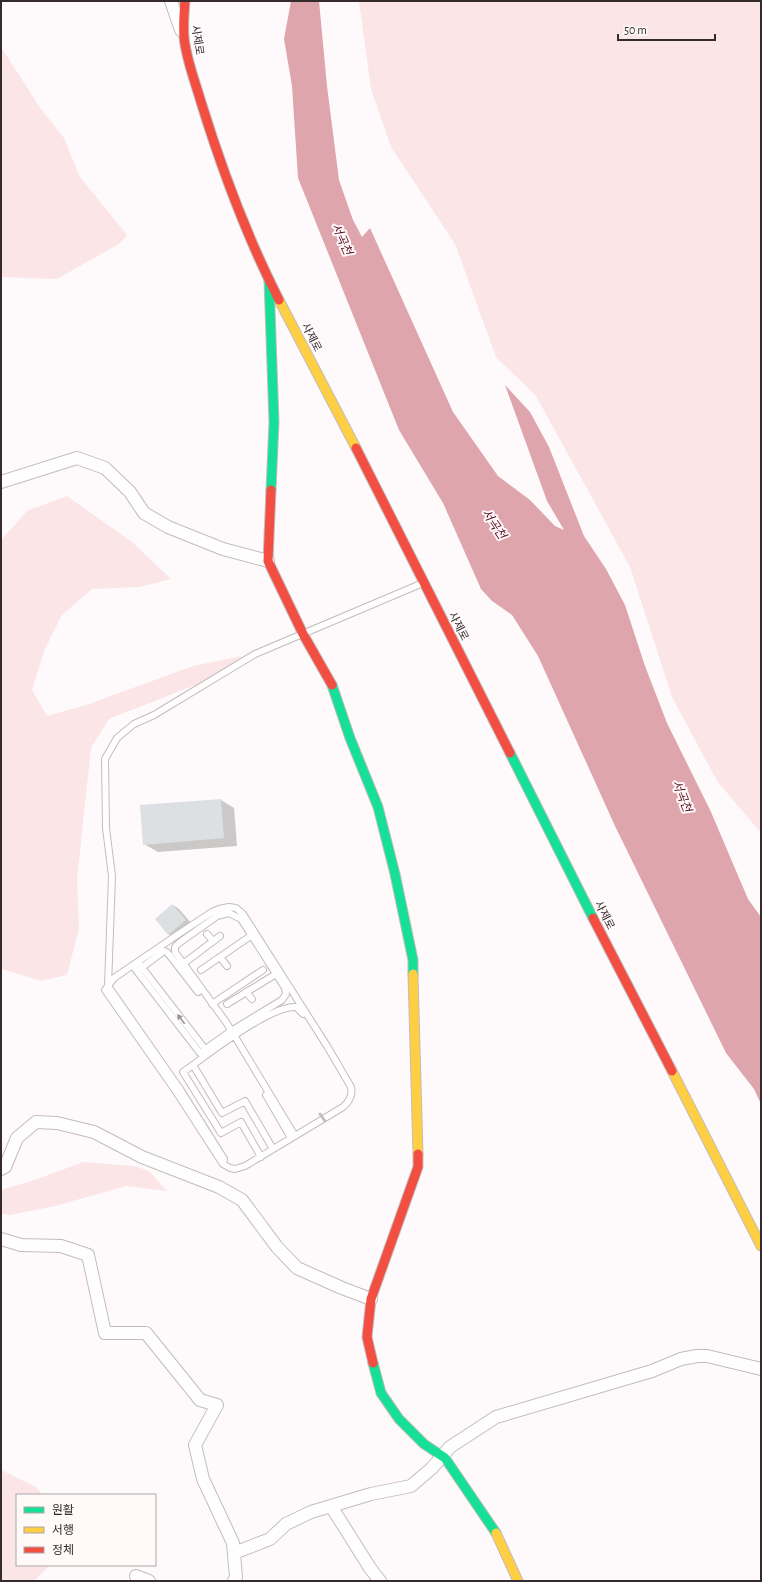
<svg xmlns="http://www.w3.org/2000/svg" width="762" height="1582" viewBox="0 0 762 1582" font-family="'Alegreya Sans','Noto Sans KR',sans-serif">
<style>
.green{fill:#fbe5e7}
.water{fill:#dea5ad}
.shadow{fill:#0003}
.building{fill:#dce0e2}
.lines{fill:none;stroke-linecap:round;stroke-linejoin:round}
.lane-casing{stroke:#c3bcbd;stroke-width:8}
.street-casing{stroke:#c3bcbd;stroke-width:14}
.fast-casing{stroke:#c3bcbd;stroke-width:11}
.slow-casing{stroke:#c3bcbd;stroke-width:11}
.jam-casing{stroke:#c3bcbd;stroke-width:11}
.lane{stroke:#fffefe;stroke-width:6}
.street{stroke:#fffefe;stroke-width:12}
.fast{stroke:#16e098;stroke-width:9}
.slow{stroke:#ffcf43;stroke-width:9}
.jam{stroke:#f24e42;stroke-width:9}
.rail{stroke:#c1bebf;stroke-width:3}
.oneway{fill:#9a9495}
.labels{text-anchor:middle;stroke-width:4;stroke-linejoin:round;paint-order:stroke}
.street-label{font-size:11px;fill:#352a2c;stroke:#fff9fa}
.water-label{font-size:12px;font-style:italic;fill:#540b1f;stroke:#fff9fa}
</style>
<rect width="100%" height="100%" fill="#fefafb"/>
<path class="green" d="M359 1H761V833L717 781 672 697 630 567 536 396 496 357 455 244 391 147 371 89Z
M1 47 41 109 64 138 80 177 127 235 119 244 57 279 1 277Z
M67 496 132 542 171 579 140 587 92 589 62 615 44 651 32 690 47 716 89 704 193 666 242 656 213 678 109 719 91 748 77 879 79 929 67 975 41 981 1 969V540L27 511Z
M83 1162 134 1166 149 1171 167 1191 126 1186 55 1206 10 1215 1 1214V1190L32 1181Z
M1 1470 36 1487 43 1495H17V1565H50L34 1581H1Z"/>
<path class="water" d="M291 1H319L327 86 339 180 353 220 362 237 370 228 453 412 498 476 530 500 555 526 564 530 547 501 505 385 530 412 549 447 584 536 606 569 625 605 645 666 667 723 711 812 748 899 761 917V1104L754 1089 726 1053 615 826 538 656 512 615 492 601 481 589 443 503 399 430 298 178 292 86 284 39Z"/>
<path class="shadow" d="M221 800 234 808 237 846 158 852 144 844Z
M173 905 179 909 192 924 175 938 168 934Z"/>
<path class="building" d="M221 799 224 838 143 845 140 805Z
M172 904 186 920 168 935 155 919Z"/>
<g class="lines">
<defs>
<path id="lane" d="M229 907 236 908 243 914 327 1046 351 1087C353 1096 349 1102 343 1107L245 1166 235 1169 230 1168 223 1164 177 1093 105 990 114 978 180 933 212 912 219 909Z
M207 934 213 941
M220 957 227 966
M183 964 220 936
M140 965 205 1049
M133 966 200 1053 231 1031 282 1000 286 994 285 988 241 919 229 913 217 916 179 943 175 947V952L226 1022 234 1035 295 1136
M201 970 252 935
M137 971 164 951 167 952 198 992
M246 992 252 999
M212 1004 263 970
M227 1004 276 974
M193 1065 183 1072 221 1133 241 1122 261 1157
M266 1095 291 1138
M273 1149 245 1101 222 1113 193 1065C213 1050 272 1005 296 1007L303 1014
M223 1164 224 1159 180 1089 108 986 112 876 106 828 105 759 117 738 134 724 154 715 255 654 423 583"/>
<path id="street" d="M171 1 181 30
M1 482 77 458 105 468 130 492 144 513 168 527 223 549 268 561
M1 1169 5 1167 17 1138 36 1122 57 1123 94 1132 142 1157 219 1187 242 1200 277 1247 297 1268 342 1288 371 1299
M1 1239 21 1245 61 1246 88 1255 105 1333H146L200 1400 217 1405 195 1445 203 1479 233 1543 236 1577 234 1581
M331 1506 370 1568 380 1581
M234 1553 270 1539 286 1524 311 1512 371 1494 411 1486 432 1468 450 1447 496 1417 652 1371 681 1359 697 1356H707L761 1369
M136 1576 149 1581"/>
<path id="fast" d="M269 280 274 422 271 490
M332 685 350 738 378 807 395 874 413 960V974
M510 753 593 918
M373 1363 381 1393 399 1419 424 1444 445 1458 496 1533"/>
<path id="slow" d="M279 300 356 448
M413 974 418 1154
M672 1071 761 1246
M496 1533 518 1581"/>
<path id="jam" d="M185 1C184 13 183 25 184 37 186 59 195 81 201 102 222 170 247 237 279 300
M356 448 510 753
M271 490 268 561 303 634 332 685
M593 918 672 1071
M373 1363 367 1337 371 1299 418 1167V1154"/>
</defs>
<use href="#lane" class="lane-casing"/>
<use href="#street" class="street-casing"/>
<use href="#fast" class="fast-casing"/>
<use href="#slow" class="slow-casing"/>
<use href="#jam" class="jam-casing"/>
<use href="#lane" class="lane"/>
<use href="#street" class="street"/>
<use href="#fast" class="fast"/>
<use href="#slow" class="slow"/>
<use href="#jam" class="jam"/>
<path class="rail" d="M320 1114 325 1121"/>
</g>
<defs><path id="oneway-solid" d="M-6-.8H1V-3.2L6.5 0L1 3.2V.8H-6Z"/></defs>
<use class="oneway" href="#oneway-solid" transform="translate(181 1019) rotate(-128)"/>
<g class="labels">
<g class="street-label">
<text transform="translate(198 40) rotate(81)" y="4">사제로</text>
<text transform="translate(312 337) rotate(63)" y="4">사제로</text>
<text transform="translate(459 626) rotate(63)" y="4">사제로</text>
<text transform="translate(605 915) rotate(63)" y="4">사제로</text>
</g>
<g class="water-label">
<text transform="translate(342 239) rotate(66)" y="4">서곡천</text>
<text transform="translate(494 524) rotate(56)" y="4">서곡천</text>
<text transform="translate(682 796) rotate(69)" y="4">서곡천</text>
</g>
</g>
<rect width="762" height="1582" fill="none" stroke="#352a2c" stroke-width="4"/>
<rect x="16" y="1494" width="140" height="72" fill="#fff9fa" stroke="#aea6a8"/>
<rect x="24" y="1507" width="20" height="6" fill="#16e098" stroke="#aea6a8"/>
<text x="52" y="1514" font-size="12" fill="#352a2c">원활</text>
<rect x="24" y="1527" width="20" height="6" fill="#ffcf43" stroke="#aea6a8"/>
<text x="52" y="1534" font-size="12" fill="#352a2c">서행</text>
<rect x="24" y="1547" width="20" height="6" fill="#f24e42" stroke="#aea6a8"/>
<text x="52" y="1554" font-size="12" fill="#352a2c">정체</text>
<path d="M618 34v6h97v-6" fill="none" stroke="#352a2c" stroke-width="2"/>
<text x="624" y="34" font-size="12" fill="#352a2c" stroke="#fff9fa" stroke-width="3" paint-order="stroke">50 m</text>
</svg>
